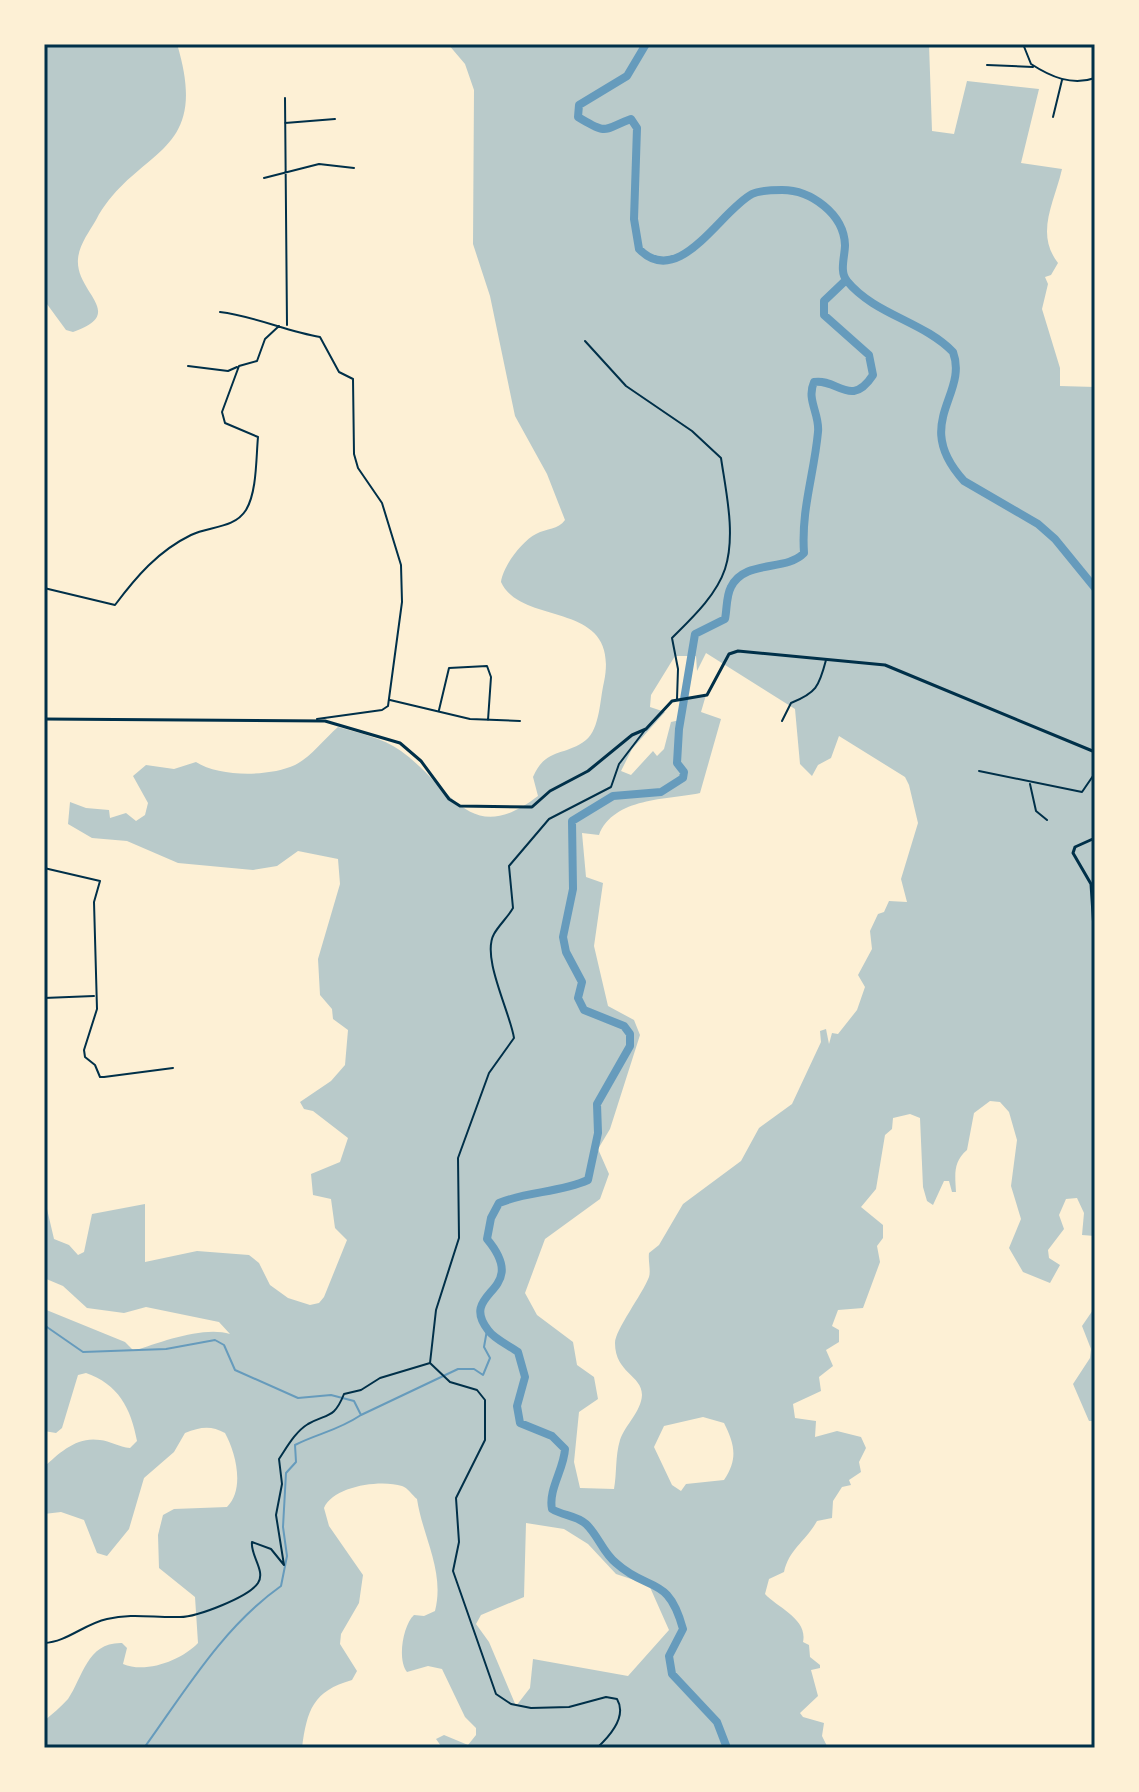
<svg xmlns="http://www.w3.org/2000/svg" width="1139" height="1792" viewBox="0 0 1139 1792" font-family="'Exo 2',sans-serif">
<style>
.green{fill:#b9caca;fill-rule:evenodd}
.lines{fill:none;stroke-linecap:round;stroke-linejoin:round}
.stream{stroke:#669bbc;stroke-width:2}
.river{stroke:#669bbc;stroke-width:8}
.minor{stroke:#003049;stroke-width:2}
.tertiary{stroke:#003049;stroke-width:3}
.secondary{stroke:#003049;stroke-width:3}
.neatline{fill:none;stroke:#003049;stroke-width:3}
</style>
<rect width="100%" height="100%" fill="#fdf0d5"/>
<path class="green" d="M44 44H177C212 159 136 146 96 220 89 232 79 245 78 259 75 293 128 313 73 332L66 330 44 300Z
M448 44H929L932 131 954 134 967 81 1039 89 1021 163 1062 169C1054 204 1035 233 1058 263L1051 275 1045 277 1048 284 1042 309 1060 368V386L1095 387V1236L1082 1235 1084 1213 1077 1198 1066 1199 1059 1215 1064 1229 1048 1250 1049 1258 1060 1265 1050 1283 1023 1272 1009 1248 1021 1219 1011 1186 1017 1140 1009 1112 1000 1102 990 1101 974 1113 967 1150C953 1162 955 1174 956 1192H952L949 1181H944L933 1205 927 1201 923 1187 920 1118 910 1114 893 1118 892 1129 885 1135 876 1189 861 1207 883 1225V1238L877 1246 880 1262 863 1308 838 1310 832 1326 839 1330V1342L826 1350 833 1366 819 1377 821 1391 793 1404 795 1418 816 1421 815 1437 837 1431 861 1437 866 1448 859 1462 861 1472 849 1480 851 1485 842 1487 833 1501 832 1518 817 1521C806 1541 789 1549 784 1572L769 1579 765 1594C778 1608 808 1619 803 1642L809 1645 810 1657 820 1665V1668L811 1670 818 1696 800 1713 803 1717 824 1723 822 1736 828 1748 441 1746 436 1739 444 1735 468 1745 476 1735V1728L465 1717 442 1669 428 1666 407 1672C397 1660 403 1625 414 1615L424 1616 435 1611C445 1571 423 1538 417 1499 412 1495 408 1488 402 1486 381 1479 333 1486 324 1508L329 1526 363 1575 359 1603 341 1634 340 1644 357 1671 352 1680C313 1691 307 1710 302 1748H44V1721C52 1714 61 1707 68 1699 83 1677 87 1642 122 1643L127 1648 123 1664C146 1674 182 1660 198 1643L195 1597 159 1568 158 1535 163 1515 174 1509 227 1507C245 1489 236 1453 225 1433 211 1425 200 1427 185 1433L174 1452 144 1478 129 1529 107 1556 97 1553 84 1520 61 1512 44 1514V1467C59 1453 77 1436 100 1440 110 1441 119 1447 130 1448L137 1441C131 1408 118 1384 86 1373L78 1375 62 1428 56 1433 44 1431V1309L125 1342 134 1351C161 1342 203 1326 230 1334L219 1322 146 1307 124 1313 87 1308 63 1286 44 1278V1208L47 1209 54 1239 69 1245 78 1255 84 1252 92 1214 145 1204V1262L197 1251 249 1255 259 1263 270 1285 288 1298 310 1305 319 1303 324 1297 347 1240 335 1228 331 1199 313 1195 311 1174 340 1162 348 1138 313 1111 304 1109 300 1102 331 1081 345 1065 348 1030 333 1019 332 1009 320 995 318 959 340 884 338 859 298 851 277 866 253 870 178 863 127 841 92 838 68 824 70 802 86 808 109 810 110 818 126 813 136 821 145 815 148 803 133 776 146 765 174 769 196 762C219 777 269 777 295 765 310 758 325 738 338 727 359 733 383 738 401 751 452 788 469 849 538 796L533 777C546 747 564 757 586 740 600 729 600 698 604 682 621 598 522 628 501 582 503 566 522 541 536 534 547 528 558 530 565 520L547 474 515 416 490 296 473 244 474 90 465 64ZM706 653 795 709 800 764 812 776 818 765 831 758 839 736 905 777 909 785 918 823 901 879 907 902 889 901 884 912 878 914 870 931 872 949 858 975 865 987 857 1010 838 1034 832 1033 829 1044 826 1029 820 1031 821 1042 792 1104 759 1128 741 1161 683 1204 659 1245 649 1253C648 1261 651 1271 649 1277 642 1295 615 1330 615 1343 615 1373 642 1375 642 1395 641 1412 625 1425 620 1440 615 1457 617 1473 614 1489L580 1488 574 1462 579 1412 598 1399 594 1377 577 1365 573 1342 537 1315 525 1293 545 1239 600 1199 609 1174 598 1149 610 1129 640 1035 634 1020 608 1006 594 946 603 883 586 877 582 833 599 835C614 797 667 800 700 793L721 719 701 712 706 695 688 698 680 720 671 722 664 749 657 756 653 751 631 775 621 771 632 749 665 712 650 707 651 695 675 656H696L697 671ZM703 1417 724 1423C735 1445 738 1459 724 1480L686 1484 681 1491 672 1485 654 1447 664 1426ZM526 1523 564 1529 588 1544 616 1574 649 1585 669 1630 628 1676 533 1659 530 1688 516 1706 489 1642 476 1624 481 1615 524 1597Z
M1095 1307V1421H1089L1073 1384 1090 1358 1091 1349 1082 1326Z"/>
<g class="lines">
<path class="stream" d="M44 1325 83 1352 166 1349 215 1340 224 1345 235 1370 298 1398 331 1395 354 1401 361 1415 458 1369H474L483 1375 490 1358 484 1347 487 1330
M144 1748C185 1691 223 1627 281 1586L287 1556 283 1527 286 1473 296 1462 295 1445C319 1433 337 1431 361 1415"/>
<path class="river" d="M646 44 627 76 579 105 578 117C609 136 603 129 631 119L637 128 634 219 639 249C679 290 720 211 752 194 758 191 774 190 782 190 811 190 844 214 845 245 845 256 839 272 847 281 875 315 923 321 953 352 969 395 911 423 964 481L1038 524 1055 539 1095 588
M727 1748 717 1722 672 1674 669 1656 683 1629C668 1574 649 1593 616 1563 603 1553 598 1535 586 1524 576 1515 563 1516 552 1509 548 1490 564 1469 565 1449L552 1436 520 1423 517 1406 525 1377 518 1352C510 1346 494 1339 488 1330 457 1290 532 1293 487 1239L491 1218 499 1203C528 1191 559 1193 588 1180L598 1133 597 1104 630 1046V1034L624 1026 584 1010 578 998 582 982 566 952 563 937 573 889 572 821 613 796 661 792 683 778 684 772 677 763 679 729 695 634 725 619C727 610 726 596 731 587 745 559 786 572 804 553 801 509 814 475 818 432 820 414 806 400 814 382 837 378 851 409 873 375L869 355 824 315V301L845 281"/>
<path class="minor" d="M1023 44 1031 64C1051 77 1072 86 1095 78
M987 65 1033 67
M285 98 287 325
M1053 117 1062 80
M285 123 335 119
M264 178 319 164 354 168
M220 312C254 316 286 331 320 337L339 372 353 379 354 454 358 468 382 503 401 565 402 602 388 706 382 710 317 719
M585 341 626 386 692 431 721 458C726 492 736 535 725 569 716 596 691 619 672 638L678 669 677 699
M188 366 228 371 237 367
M44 588 115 605C136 577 158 551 191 535 209 526 234 529 246 510 257 492 256 458 258 437L225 423 222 412 239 366 257 361 265 339 279 326
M390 700 470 719 520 721
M439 710 449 668 487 666 491 677 488 720
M782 721 791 703C816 693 819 687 826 660
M979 771 1082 792 1095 773
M1030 784 1036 811 1047 820
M44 868 100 881 94 902 97 1009 84 1050 85 1057 95 1065 100 1077H104L173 1068
M44 998 94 996
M44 1643C67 1642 84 1624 107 1619 132 1613 155 1618 180 1617 197 1617 249 1597 258 1583 266 1571 250 1555 252 1542L271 1549 284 1565 276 1515 282 1484 279 1459C287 1447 295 1432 308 1424 328 1413 334 1419 344 1394L361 1390 380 1378 430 1363
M597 1748C610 1736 627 1716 617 1699L606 1697 569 1707 531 1708 511 1704 496 1694 453 1571 459 1542 456 1498 485 1440V1400L477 1390 450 1382 430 1363 436 1310 459 1238 458 1158 489 1073 514 1038C510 1012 481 957 494 934 499 925 508 917 513 908L509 866 549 819 611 787 619 764 645 730"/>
<path class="tertiary" d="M1095 838 1075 847 1073 853 1091 884 1095 944"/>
<path class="secondary" d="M44 719 325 721 400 743 421 761 449 799 460 806 532 807 550 791 588 771 632 735 646 729 672 701 707 695 729 654 738 651 885 665 1095 752"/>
</g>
<rect width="1139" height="1792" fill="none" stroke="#fdf0d5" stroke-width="92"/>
<rect x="46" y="46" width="1047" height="1700" class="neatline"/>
</svg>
